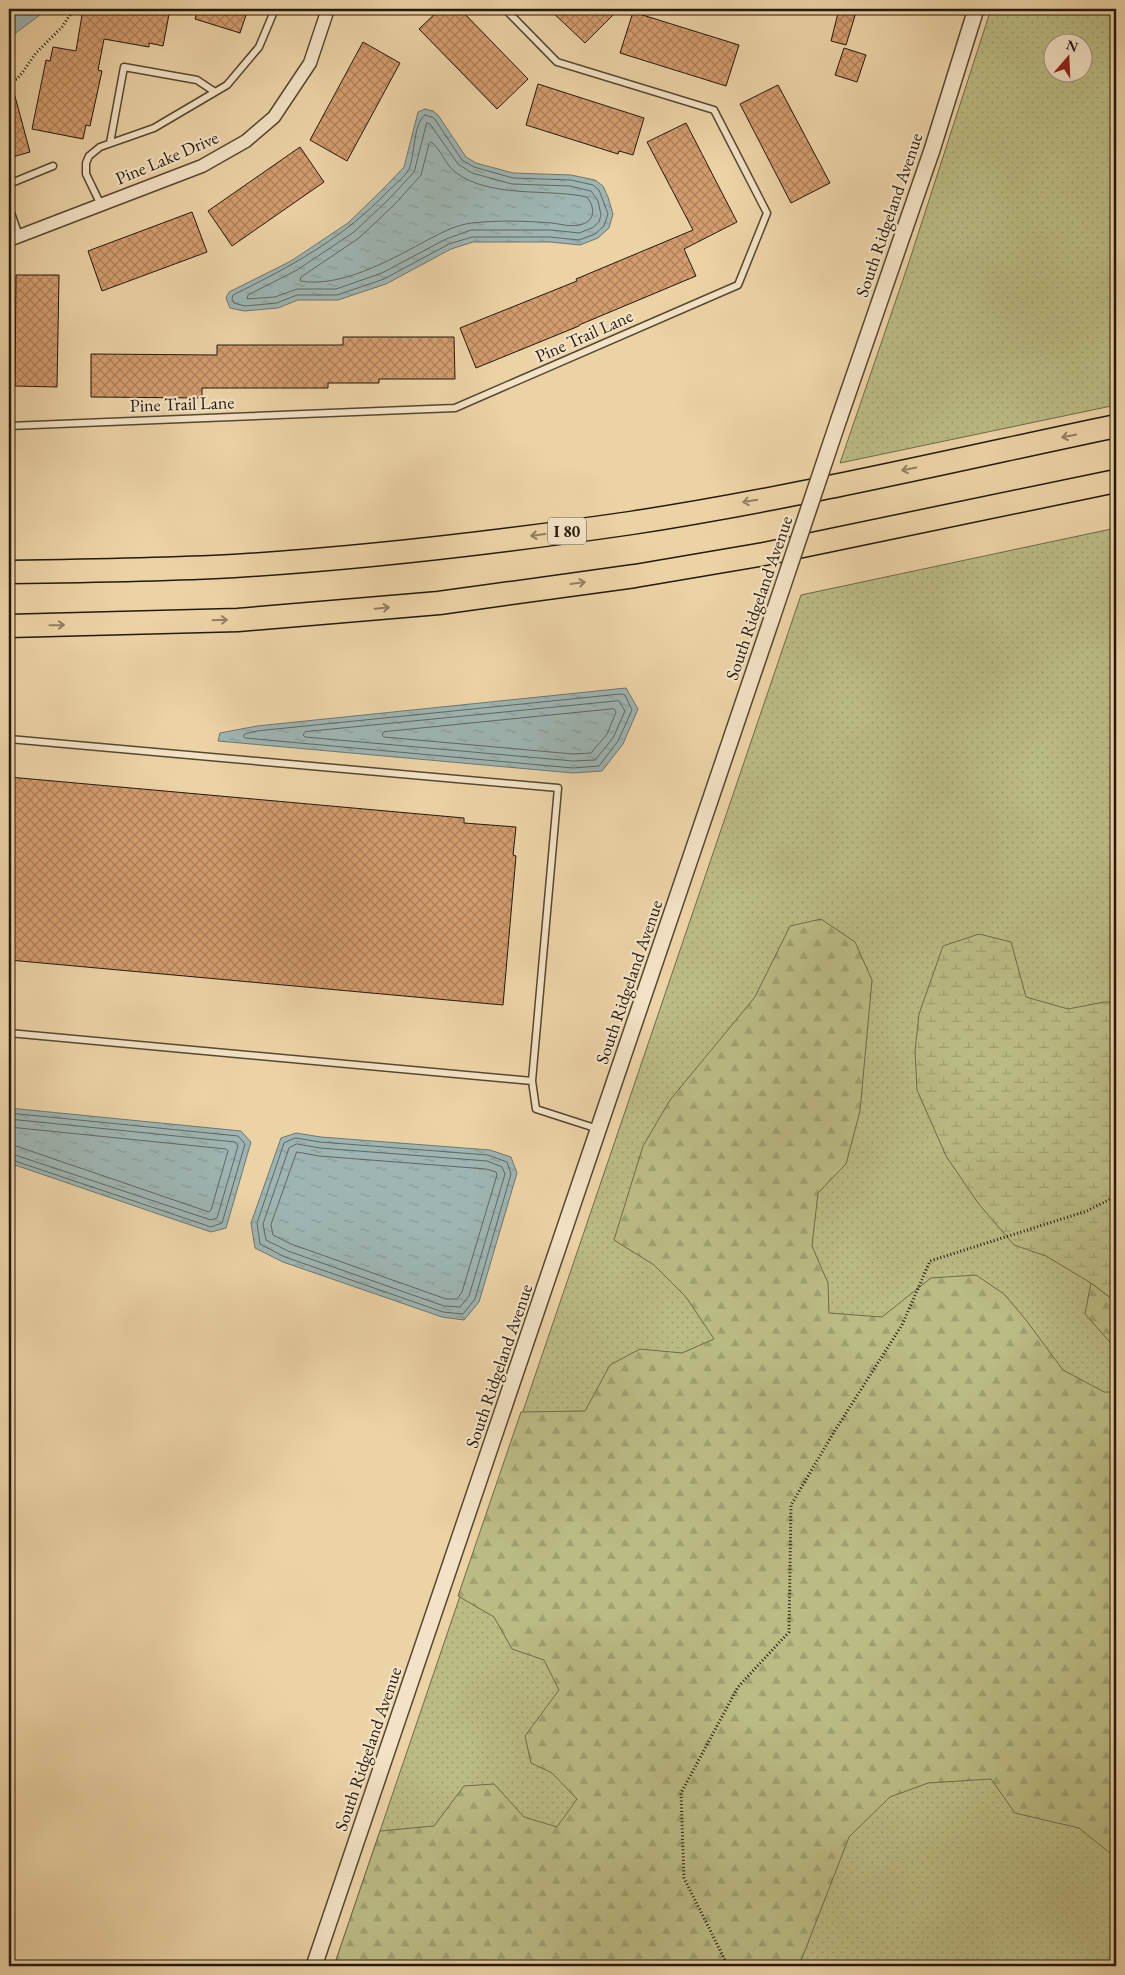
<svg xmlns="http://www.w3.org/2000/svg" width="1125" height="1975" viewBox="0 0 1125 1975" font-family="'EB Garamond',serif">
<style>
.grass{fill:url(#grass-dots);stroke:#6f6a48;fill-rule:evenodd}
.forest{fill:url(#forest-firs);stroke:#6f6a48}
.wetland{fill:url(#wetland-marsh);stroke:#6f6a48}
.water{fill:url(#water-ripples);stroke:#6d7770}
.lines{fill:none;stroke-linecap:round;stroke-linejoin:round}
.shore{stroke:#606760;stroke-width:1}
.building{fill:url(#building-cross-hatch);stroke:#23190c}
.service-casing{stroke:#554832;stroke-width:9}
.minor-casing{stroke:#554832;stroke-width:15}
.tertiary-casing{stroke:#554832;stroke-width:18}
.motorway-casing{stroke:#23190c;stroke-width:25}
.path{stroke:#23190c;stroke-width:3;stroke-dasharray:1 2.5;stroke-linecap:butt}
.service{stroke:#f3e2c5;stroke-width:6}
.minor{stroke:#f3e2c5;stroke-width:12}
.tertiary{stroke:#f3e2c5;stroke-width:15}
.motorway{stroke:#ecd3a6;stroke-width:22}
.tertiary-bridge-casing{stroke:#554832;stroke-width:18;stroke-linecap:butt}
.tertiary-bridge{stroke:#f3e2c5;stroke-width:15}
.oneway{stroke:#927f61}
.labels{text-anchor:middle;stroke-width:4.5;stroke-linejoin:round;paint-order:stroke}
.shield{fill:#f3e2c5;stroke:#615544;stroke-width:1}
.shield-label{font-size:16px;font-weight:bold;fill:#23190c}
.street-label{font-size:18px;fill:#23190c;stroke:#f3e2c5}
</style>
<defs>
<pattern id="grass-dots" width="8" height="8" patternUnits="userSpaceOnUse" patternTransform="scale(1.25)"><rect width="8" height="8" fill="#bbbb84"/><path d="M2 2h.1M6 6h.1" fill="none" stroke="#a0a071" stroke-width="1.8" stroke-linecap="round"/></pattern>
<pattern id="forest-firs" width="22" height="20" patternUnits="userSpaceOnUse" patternTransform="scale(1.25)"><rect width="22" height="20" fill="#bbbb84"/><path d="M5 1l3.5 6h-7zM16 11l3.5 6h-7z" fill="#a0a071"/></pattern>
<pattern id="wetland-marsh" width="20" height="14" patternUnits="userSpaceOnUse" patternTransform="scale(1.25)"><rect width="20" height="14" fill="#bbbb84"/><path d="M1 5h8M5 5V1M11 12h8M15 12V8" fill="none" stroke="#a0a071"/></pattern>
<pattern id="water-ripples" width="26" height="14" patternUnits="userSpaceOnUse" patternTransform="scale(1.25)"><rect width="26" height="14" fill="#9eb5b3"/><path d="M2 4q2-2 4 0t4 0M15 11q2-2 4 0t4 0" fill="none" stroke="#889b99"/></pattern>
<pattern id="building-cross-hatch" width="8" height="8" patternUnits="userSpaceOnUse" patternTransform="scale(1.25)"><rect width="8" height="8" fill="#d49d6f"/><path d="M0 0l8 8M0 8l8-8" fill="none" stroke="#ac7f5a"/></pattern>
</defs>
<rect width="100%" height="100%" fill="#ecd3a6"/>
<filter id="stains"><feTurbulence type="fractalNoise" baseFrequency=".004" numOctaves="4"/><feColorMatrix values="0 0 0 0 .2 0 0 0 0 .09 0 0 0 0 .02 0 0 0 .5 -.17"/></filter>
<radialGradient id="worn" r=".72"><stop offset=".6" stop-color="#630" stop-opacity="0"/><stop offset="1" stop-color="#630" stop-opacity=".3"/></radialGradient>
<path class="grass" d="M991 9H1116V405L840 463 908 265ZM1082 42V72H1052V42Z
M1116 528V1966H334L801 595Z"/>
<path class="forest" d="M821 919 855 942 872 980 860 1111 846 1164 818 1193 812 1246 828 1283 829 1313 882 1317 931 1278 976 1275 1004 1294 1026 1320 1063 1370 1104 1392H1116V1858L1079 1828 1015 1813 991 1779 928 1783 890 1797 849 1837 799 1966H334L380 1831 434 1826 464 1786 494 1784 524 1817 557 1827 577 1799 552 1773 531 1763 525 1736 559 1690 544 1660 512 1649 494 1617 458 1596 521 1412 585 1411 610 1365 640 1349 682 1353 714 1339 686 1297 654 1265 614 1240 643 1146 670 1100 755 997 790 926Z
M1091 1283 1116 1302V1349L1085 1314Z"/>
<path class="wetland" d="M979 934 1011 942 1026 997 1068 1009 1104 1002H1116V1302L1091 1283 1046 1256 1014 1245 978 1203 946 1156 917 1090 915 1051 919 1014 943 946Z"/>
<path class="water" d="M9 9H48L9 38Z
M425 109 433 111 438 115 466 157 476 163 513 173 571 175 595 180 603 186 608 197 613 214 609 228 598 238 580 245 550 242H473L451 249 386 284 338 300H298L278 308 244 311 230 308 226 298 229 292 291 261 348 223 381 191 404 167 418 112Z
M626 688 638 709 623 744 602 771 573 773 218 741 220 733 257 726Z
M9 1108 241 1131 251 1142 226 1228 211 1232 9 1163Z
M296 1133 321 1137 490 1150 511 1157 517 1173 479 1302 464 1320 442 1317 283 1262 255 1248 251 1223 281 1138Z"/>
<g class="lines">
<path class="shore" d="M425 115 434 118 462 160 474 167 513 178 571 180 593 185 599 190 608 214 604 226 595 234 579 240 550 237H472L449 244 384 279 337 295H297L277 303 245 306 234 303 232 299 233 295C290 267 344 238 388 191 394 185 405 177 409 169 415 156 413 123 425 115Z
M427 123 430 124 458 164 472 173 512 184 570 186 591 191 598 201 601 215 599 222 592 228 579 233 551 230H471L446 239 382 273 336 289H297L275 297 247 299 248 295 297 270 354 232 389 199 414 172Z
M431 142C441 149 445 164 455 172 491 199 546 188 587 197 596 209 595 222 579 225 571 227 560 224 552 223 526 221 498 220 472 223 454 225 437 235 422 243 388 261 340 288 300 281L301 277 359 238 395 204 421 175 429 144Z
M622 694 625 695 632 710 618 741 599 766 573 768 245 738 243 736 245 734 257 731Z
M619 701 625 711 613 738 595 760 573 761 305 737 303 735 305 732Z
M614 709 616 712 607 734 591 753 573 754 384 737 382 735 384 732Z
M9 1113 238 1136 245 1144 222 1223 211 1227 9 1159
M9 1119 235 1142 238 1146 217 1218 211 1220 9 1153
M9 1127 226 1149 228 1151 211 1210 209 1212 16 1146 9 1145
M296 1138 320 1142 488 1155 507 1162 511 1174 475 1299 463 1314 443 1312 285 1257 260 1244 257 1223 284 1143Z
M297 1144 320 1148 487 1161 502 1167 505 1174 469 1296 460 1307 444 1306 288 1251 266 1240 263 1224 289 1148Z
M297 1152 319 1156 486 1169 496 1172 497 1175 462 1292 457 1299H446L291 1244 273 1235 271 1225Z"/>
</g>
<path class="building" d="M83 9H170L163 46 149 43V47L104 39 98 70 102 71 90 126 86 125 83 139 32 129 46 60 50 61 53 47 76 51Z
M198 9H248L240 33 195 19Z
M440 9H460L528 79 497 109 419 29Z
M549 9H619L585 43Z
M839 9H857L846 45 831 41Z
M633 12 739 45 726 86 620 53Z
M363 42 400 63 347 161 310 140Z
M844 48 866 55 857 82 835 75Z
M538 84 644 118 633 155 619 151 618 154 526 125Z
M778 85 830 183 791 203 740 104Z
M9 89H13L30 152 9 158Z
M686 123 737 222 684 249 696 276 579 325V326L476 368 460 328 577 281 576 279 693 230 647 142Z
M300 147 324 182 232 246 208 211Z
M192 212 207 252 102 291 88 251Z
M16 275H59L57 387 15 386Z
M343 337H454L455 379H379V383H328V388H202V398L91 397V354L217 355V345H343Z
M9 777 464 818V823L516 827 513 855 516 856 503 1005 9 960Z"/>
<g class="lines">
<defs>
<path id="service" d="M110 143 124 67 197 80 215 92
M9 184 53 166
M101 205 86 174V163L89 156 100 147 154 128 227 85 259 47 275 9
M9 207 19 236
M9 426 455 408 738 285 767 213 714 110 557 62 505 9
M9 739 558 788 532 1081 536 1109 598 1129
M9 1033 532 1081"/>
<path id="minor" d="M9 240 202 166 246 141 274 117 310 63 328 9"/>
<path id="tertiary" d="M839 419 932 150 976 9
M314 1966 772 618"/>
<path id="motorway" d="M9 572C84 571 159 570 234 566 366 558 500 542 631 523 794 498 955 460 1116 426
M9 626 238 620 439 603 635 576 764 554 1116 481"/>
</defs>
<use href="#service" class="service-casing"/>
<use href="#minor" class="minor-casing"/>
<use href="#tertiary" class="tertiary-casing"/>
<use href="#motorway" class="motorway-casing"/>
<path class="path" d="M9 81 17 79 22 73 36 53 62 27 74 9
M728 1966 684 1878 681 1793 738 1687 789 1632 791 1505 834 1432 902 1325 930 1261 1087 1211 1116 1196"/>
<use href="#service" class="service"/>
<use href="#minor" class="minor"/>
<use href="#tertiary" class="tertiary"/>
<use href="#motorway" class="motorway"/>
<defs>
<path id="tertiary-bridge" d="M772 618 839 419"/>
</defs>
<use href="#tertiary-bridge" class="tertiary-bridge-casing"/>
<use href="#tertiary-bridge" class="tertiary-bridge"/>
</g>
<defs><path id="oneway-shaft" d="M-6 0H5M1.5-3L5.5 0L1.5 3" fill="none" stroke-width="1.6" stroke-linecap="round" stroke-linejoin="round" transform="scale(1.25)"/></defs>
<g class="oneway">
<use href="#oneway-shaft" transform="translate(1069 436) rotate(168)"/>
<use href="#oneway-shaft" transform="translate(909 469) rotate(168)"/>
<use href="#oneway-shaft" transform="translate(750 501) rotate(170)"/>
<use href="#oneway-shaft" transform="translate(538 535) rotate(173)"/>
<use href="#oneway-shaft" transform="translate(578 583) rotate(-8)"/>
<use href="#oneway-shaft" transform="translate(382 608) rotate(-5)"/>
<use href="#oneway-shaft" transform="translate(220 620) rotate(-2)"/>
<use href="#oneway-shaft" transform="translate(57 625) rotate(-1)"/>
</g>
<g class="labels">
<rect class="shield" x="548" y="517.5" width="38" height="27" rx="4"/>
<g class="shield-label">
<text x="567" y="537">I 80</text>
</g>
<g class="street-label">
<text transform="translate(167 158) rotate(-23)" y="6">Pine Lake Drive</text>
<text transform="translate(889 215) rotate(-71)" y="6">South Ridgeland Avenue</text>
<text transform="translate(584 336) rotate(-24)" y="6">Pine Trail Lane</text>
<text transform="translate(182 404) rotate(-2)" y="6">Pine Trail Lane</text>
<text transform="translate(759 598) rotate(-71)" y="6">South Ridgeland Avenue</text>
<text transform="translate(629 982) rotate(-71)" y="6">South Ridgeland Avenue</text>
<text transform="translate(499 1366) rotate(-71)" y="6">South Ridgeland Avenue</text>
<text transform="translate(368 1749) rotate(-71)" y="6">South Ridgeland Avenue</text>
</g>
</g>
<rect width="1125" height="1975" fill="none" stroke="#ecd3a6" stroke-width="30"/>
<rect x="10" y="10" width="1105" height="1955" fill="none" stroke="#23190c" stroke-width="2.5"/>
<rect x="15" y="15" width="1095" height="1945" fill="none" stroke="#23190c"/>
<g transform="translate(1068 58) rotate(19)"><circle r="24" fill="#f3e2c5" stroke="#a0927b"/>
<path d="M0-4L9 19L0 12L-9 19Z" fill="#8f2418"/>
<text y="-8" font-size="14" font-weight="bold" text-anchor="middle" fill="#23190c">N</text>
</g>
<rect width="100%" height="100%" filter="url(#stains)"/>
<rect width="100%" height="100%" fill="url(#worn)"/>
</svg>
